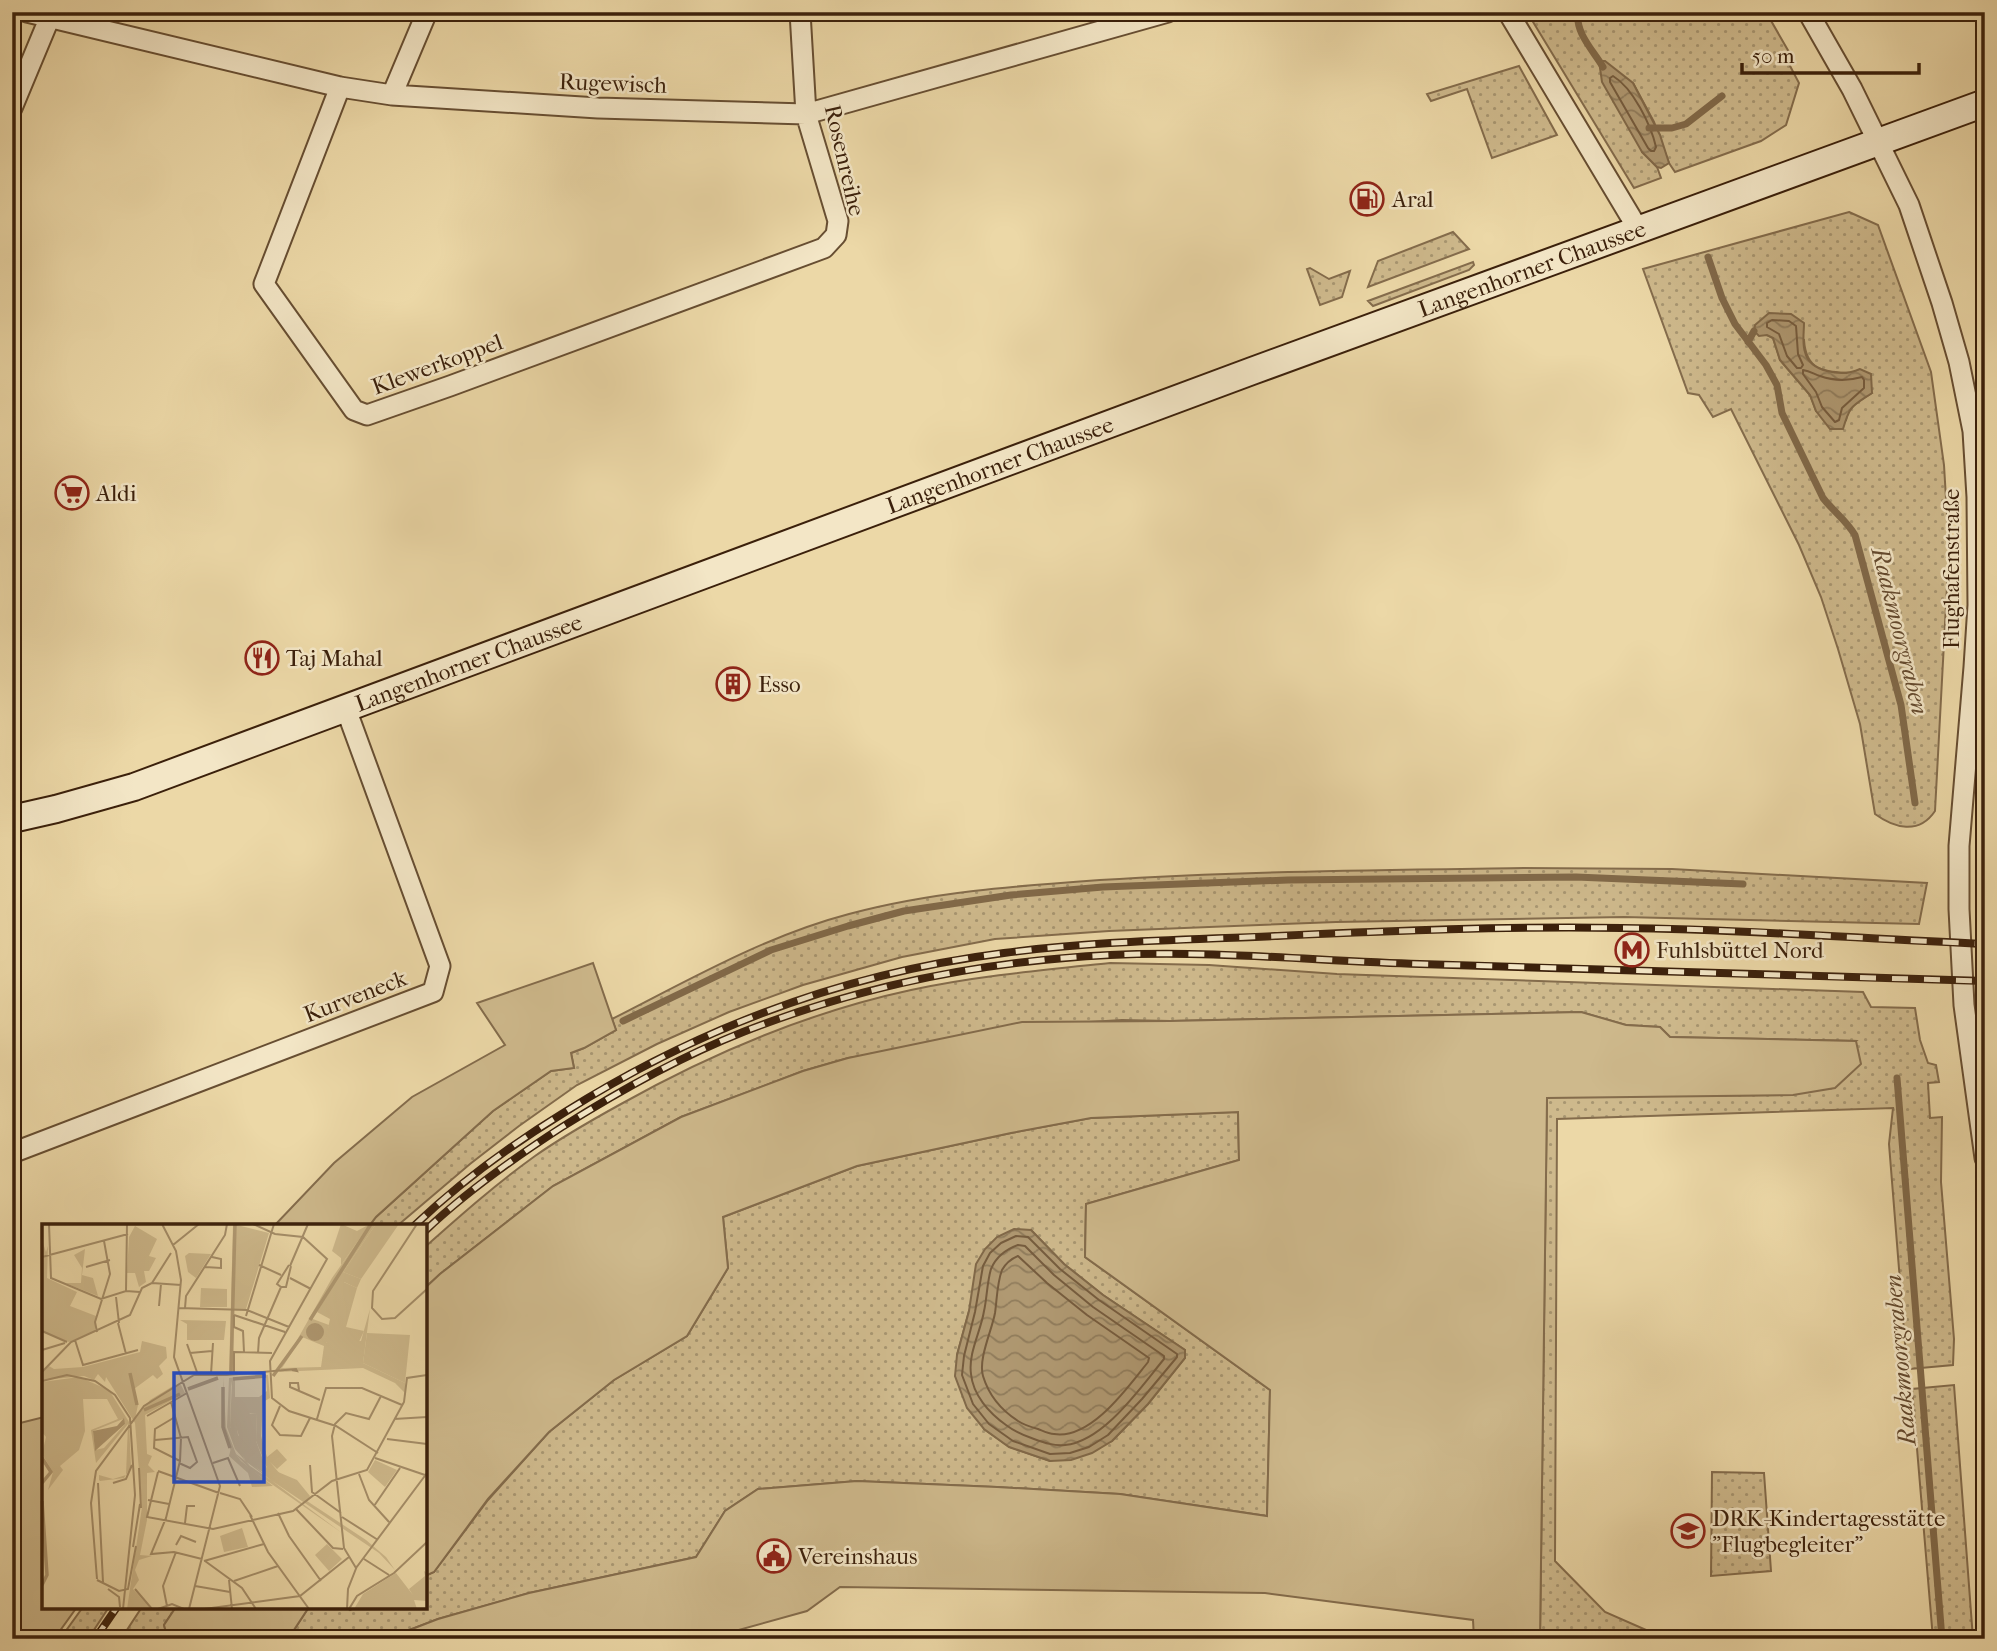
<svg xmlns="http://www.w3.org/2000/svg" width="1997" height="1651" viewBox="0 0 1997 1651" font-family="'IM FELL French Canon',serif">
<style>
.grass{fill:url(#grass-dots);stroke:#846c4c;stroke-width:2;fill-rule:evenodd}
.garden{fill:#ceb98c;stroke:#846c4c;stroke-width:2}
.water{fill:url(#water-waves);stroke:#816949;stroke-width:2}
.lines{fill:none;stroke-linecap:round;stroke-linejoin:round}
.shore{stroke:#765c3e;stroke-width:2}
.stream{stroke:#816949;stroke-width:7}
.minor-casing{stroke:#674e32;stroke-width:23}
.secondary-casing{stroke:#3b200b;stroke-width:30}
.minor{stroke:#f3e6c6;stroke-width:19}
.secondary{stroke:#f3e6c6;stroke-width:26}
.rail-casing{stroke:#3b200b;stroke-width:8}
.rail{stroke:#f3e6c6;stroke-width:5;stroke-dasharray:16;stroke-linecap:butt}
.labels{text-anchor:middle;stroke-width:5;stroke-linejoin:round;paint-order:stroke}
.street-label{font-size:23px;fill:#3b200b;stroke:#f3e6c6}
.poi-label{font-size:23px;fill:#3b200b;stroke:#f3e6c6;text-anchor:start}
.water-label{font-size:24px;font-style:italic;fill:#644a2f;stroke:#f3e6c6}
.inset-river{fill:none;stroke:#b09972;stroke-width:3.5}
.inset-road{fill:none;stroke:#a58e69;stroke-width:2}
.view{fill:#1d4ed8;fill-opacity:0.15;stroke:#1d4ed8;stroke-width:3.5}
.inset-edge{fill:none;stroke:#3b200b;stroke-width:3.5}
</style>
<defs>
<pattern id="grass-dots" width="8" height="8" patternUnits="userSpaceOnUse" patternTransform="scale(1.75)"><rect width="8" height="8" fill="#ceb98c"/><path d="M2 2h.1M6 6h.1" fill="none" stroke="#a89671" stroke-width="1.8" stroke-linecap="round"/></pattern>
<pattern id="water-waves" width="16" height="10" patternUnits="userSpaceOnUse" patternTransform="scale(1.75)"><rect width="16" height="10" fill="#b09972"/><path d="M0 5q4-4 8 0t8 0" fill="none" stroke="#907c5c"/></pattern>
</defs>
<rect width="100%" height="100%" fill="#ecd8a7"/>
<filter id="stains"><feTurbulence type="fractalNoise" baseFrequency=".00286" numOctaves="4"/><feColorMatrix values="0 0 0 0 .2 0 0 0 0 .09 0 0 0 0 .02 0 0 0 .5 -.17"/></filter>
<radialGradient id="worn" r=".72"><stop offset=".6" stop-color="#630" stop-opacity="0"/><stop offset="1" stop-color="#630" stop-opacity=".3"/></radialGradient>
<path class="grass" d="M1527 12H1766L1793 59 1788 62 1799 83 1786 125 1761 141 1675 172 1669 163 1654 122 1633 83 1642 152 1657 167 1661 178 1634 188Z
M1519 66 1557 135 1492 158 1467 89 1431 101 1427 94Z
M1849 212 1878 225 1931 372 1944 465 1949 549 1935 811C1919 835 1894 828 1875 814L1860 724 1838 649 1821 597 1799 545 1731 409 1713 417 1699 395 1688 393 1643 269ZM1767 335 1804 340C1806 371 1824 372 1851 373L1872 393C1861 400 1848 406 1846 420L1816 411 1810 395 1780 360 1773 338Z
M1453 232 1469 249 1368 287 1378 261Z
M1473 262 1474 265 1469 270 1373 306 1368 301Z
M1310 268 1329 279 1350 271 1342 297 1320 305 1307 269Z
M1524 868 1672 869 1927 883 1919 924 1624 917 1336 922 1109 931 995 939 902 957 803 985 729 1012 657 1044 577 1085 519 1126 470 1164 397 1226H369L376 1217 493 1111 551 1071 574 1068 571 1053 584 1048 616 1030 612 1019C689 980 765 936 849 914 931 892 1015 886 1100 880 1241 871 1383 870 1524 868Z
M1110 963 1209 965 1337 974 1863 992 1871 1007 1915 1008 1920 1040 1928 1063 1936 1065 1939 1082 1928 1083 1930 1118 1942 1117 1941 1182 1954 1339 1953 1365 1910 1369 1906 1356 1889 1144 1893 1108 1557 1119 1555 1561 1605 1612 1653 1633 1654 1639H1540L1547 1097 1791 1095 1856 1041 1670 1037 1660 1027 1626 1025 1581 1012 1170 1021 1122 1020 1074 1023 848 1058 803 1071 681 1117 553 1186 440 1274 425 1288V1247C461 1215 496 1184 535 1156 562 1137 592 1120 621 1104 712 1053 809 1012 911 990 976 976 1043 970 1110 963Z
M1238 1112 1239 1160 1086 1204 1085 1257 1270 1390 1267 1516 1120 1494 997 1487 857 1481 758 1489 725 1511 696 1557 529 1593 438 1619 386 1639H288L309 1607H346L350 1610 356 1607H425V1576L434 1572 488 1500 549 1432 614 1380 687 1336 728 1268 723 1217 857 1166 1011 1133 1091 1118ZM1031 1230 1064 1264 1103 1295 1185 1350V1358L1148 1404 1112 1441 1050 1461 1010 1447 984 1429 957 1355 969 1311Z
M1954 1385 1973 1639H1933L1912 1389Z
M1712 1472 1764 1473 1771 1571 1711 1576Z
M83 1607H109L88 1639H60Z
M142 1607H176L164 1625 167 1637 165 1639H121Z"/>
<path class="garden" d="M593 963 616 1030 584 1048 571 1053 574 1068 551 1071 493 1111 376 1217 369 1226H274L334 1163 412 1097 505 1045 477 1003Z
M1581 1012 1626 1025 1660 1027 1670 1037 1856 1041 1861 1064 1835 1088 1793 1095 1547 1098 1540 1639H1474L1473 1620 1265 1593 840 1587 807 1611 706 1639H386L438 1619 529 1593 696 1557 725 1511 758 1489 857 1481 997 1487 1120 1494 1267 1516 1270 1390 1085 1257 1086 1204 1239 1160 1238 1112 1091 1118 1011 1133 857 1166 723 1217 728 1268 687 1336 614 1380 549 1432 488 1499 434 1572 425 1576V1288L440 1274 553 1186 681 1117 803 1071 848 1058 1022 1022 1170 1021Z
M44 1417V1607H77L54 1639H12V1425Z
M176 1607H309L288 1639H165L167 1636 164 1625Z"/>
<path class="water" d="M1599 61H1605L1633 83 1660 135 1669 163 1661 168 1657 167 1642 152 1602 82Z
M1769 313 1791 314 1804 323C1804 333 1802 343 1805 352 1810 373 1843 377 1860 369L1871 374 1872 393C1851 407 1850 405 1843 429H1830L1816 411 1810 395 1780 360 1773 338 1767 335 1759 336 1754 331 1755 325Z
M1014 1229 1031 1230 1064 1264 1103 1295 1185 1350V1358L1148 1404 1112 1441 1092 1453 1071 1460 1050 1461 1009 1447 984 1429 967 1408 955 1376 957 1355 969 1311 976 1264 985 1249 997 1237Z"/>
<g class="lines">
<path class="shore" d="M1613 76C1633 88 1651 125 1656 147L1654 151H1651L1648 148 1610 82V78Z
M1772 320 1789 321 1796 326 1798 354 1803 365 1801 368H1797L1787 356 1779 334 1767 327V323Z
M1803 370C1810 371 1814 374 1820 376 1834 381 1848 381 1862 377L1864 380V388L1842 408 1839 420 1835 422 1822 407 1816 392 1803 374Z
M1016 1236 1028 1237 1060 1269 1099 1300 1177 1354V1357L1142 1399 1108 1435 1089 1447 1070 1453 1050 1454 1013 1441 989 1424 973 1404 962 1375 964 1356 975 1312 983 1266 990 1253 1001 1243Z
M1018 1245 1025 1246 1054 1275 1093 1307 1164 1356V1359C1140 1388 1104 1441 1065 1445 1054 1446 1045 1443 1034 1439 1023 1435 1015 1432 1006 1425 989 1413 973 1395 971 1374 968 1353 981 1331 984 1311 987 1298 987 1282 991 1269 996 1257 1007 1249 1018 1245Z
M1018 1256 1047 1283 1087 1315 1149 1358 1148 1362C1128 1387 1091 1440 1054 1434 1049 1434 1043 1431 1038 1429 1031 1427 1024 1425 1018 1421 1001 1410 989 1396 983 1376 978 1359 992 1330 995 1313 997 1299 997 1283 1002 1270 1006 1263 1011 1259 1018 1256Z"/>
<path class="stream" d="M1578 12C1575 33 1593 50 1603 67
M1649 128H1672L1686 124 1722 96
M1708 257 1722 298 1735 324 1766 365 1777 385 1782 413 1823 498C1833 511 1846 520 1855 535L1901 705 1915 803
M1748 342 1754 331
M623 1021 771 950 848 926 904 911 1011 895 1103 887 1288 880 1576 877 1743 884
M1897 1078 1942 1639"/>
<defs>
<path id="minor" d="M27 12 340 87 392 95 598 108 806 114 1168 12
M1508 12 1638 229
M1808 12 1852 89 1909 205 1942 303 1959 362 1973 431 1977 497 1978 605 1974 667 1959 846V909L1964 1005 1985 1158
M340 87 264 284 354 410 367 415 450 386 824 248 836 235 838 221 806 114 800 12
M392 95 427 12
M12 108 52 12
M12 1153 433 992 440 966 346 709"/>
<g id="secondary">
<path id="s1" d="M12 819 56 809 134 787 1252 371 1985 103"/>
</g>
</defs>
<use href="#minor" class="minor-casing"/>
<use href="#secondary" class="secondary-casing"/>
<use href="#minor" class="minor"/>
<use href="#secondary" class="secondary"/>
<defs>
<path id="rail" d="M414 1226C460 1182 511 1145 565 1112 700 1027 846 973 1004 953 1094 941 1185 940 1275 936 1391 931 1506 926 1622 928 1743 929 1864 939 1985 944
M425 1231C467 1191 514 1158 562 1127 619 1091 680 1057 743 1032 860 986 984 961 1110 955 1213 950 1317 961 1420 964 1609 969 1797 976 1985 981
M95 1639 117 1607"/>
</defs>
<use href="#rail" class="rail-casing"/>
<use href="#rail" class="rail"/>
</g>
<defs>
<symbol id="fuel-ring" viewBox="-11 -11 22 22"><circle r="9.5" fill="#f3e6c6" stroke="#8f2418" stroke-width="1.5"/><path d="M-5.5-6h7V0h2V4h1.3V-2.5L3-4.5l.8-.8L6-3V5H2.5V1h-1V6h-7ZM-4.2-4.7v3.2H.2V-4.7Z" fill="#8f2418"/></symbol>
<symbol id="supermarket-ring" viewBox="-11 -11 22 22"><circle r="9.5" fill="#f3e6c6" stroke="#8f2418" stroke-width="1.5"/><path d="M-6-5.5h2.5l.6 2H6L4.5 2H-2.5L-4.4-4H-6ZM-1.5 3.2a1.3 1.3 0 1 0 .1 0ZM3 3.2a1.3 1.3 0 1 0 .1 0Z" fill="#8f2418"/></symbol>
<symbol id="restaurant-ring" viewBox="-11 -11 22 22"><circle r="9.5" fill="#f3e6c6" stroke="#8f2418" stroke-width="1.5"/><path d="M-5-6h1v4h1v-4h1v4h1v-4h1v5L-1.5 .5V6h-2V.5L-5-1ZM5-6V6H3V1.5H1.5Q1.5-4 5-6Z" fill="#8f2418"/></symbol>
<symbol id="building-ring" viewBox="-11 -11 22 22"><circle r="9.5" fill="#f3e6c6" stroke="#8f2418" stroke-width="1.5"/><path d="M-4-6H4V6H1V3H-1V6H-4ZM-2.5-4.3h1.7v1.8h-1.7ZM.8-4.3h1.7v1.8H.8ZM-2.5-1h1.7V.8h-1.7ZM.8-1h1.7V.8H.8Z" fill="#8f2418"/></symbol>
<symbol id="metro-ring" viewBox="-11 -11 22 22"><circle r="9.5" fill="#f3e6c6" stroke="#8f2418" stroke-width="1.5"/><path d="M-5.5 5V-5H-3L0 0L3-5H5.5V5H3V-.5L0 4L-3-.5V5Z" fill="#8f2418"/></symbol>
<symbol id="school-ring" viewBox="-11 -11 22 22"><circle r="9.5" fill="#f3e6c6" stroke="#8f2418" stroke-width="1.5"/><path d="M0-5L7-2L0 1L-7-2ZM-4 1L0 2.5L4 1V4Q0 6-4 4Z" fill="#8f2418"/></symbol>
<symbol id="civic-ring" viewBox="-11 -11 22 22"><circle r="9.5" fill="#f3e6c6" stroke="#8f2418" stroke-width="1.5"/><path d="M-.6-6.5H3V-4.5H.6V-3L4-1V1h2V6H-6V1h2V-1L-.6-3ZM-1.2 2.5V6h2.4V2.5Z" fill="#8f2418"/></symbol>
</defs>
<g fill-rule="evenodd">
<use href="#fuel-ring" x="1348" y="180" width="38" height="38"/>
<use href="#supermarket-ring" x="53" y="474" width="38" height="38"/>
<use href="#restaurant-ring" x="243" y="639" width="38" height="38"/>
<use href="#building-ring" x="714" y="665" width="38" height="38"/>
<use href="#metro-ring" x="1613" y="931" width="38" height="38"/>
<use href="#school-ring" x="1669" y="1512" width="38" height="38"/>
<use href="#civic-ring" x="755" y="1537" width="38" height="38"/>
</g>
<g class="labels">
<g class="street-label">
<text transform="translate(613 83) rotate(2)" y="8">Rugewisch</text>
<text transform="translate(845 160) rotate(77)" y="8">Rosenreihe</text>
<text dy="8" stroke="none"><textPath href="#s1" startOffset="1617">Langenhorner Chaussee</textPath></text>
<text transform="translate(437 364) rotate(-20)" y="8">Klewerkoppel</text>
<text dy="8" stroke="none"><textPath href="#s1" startOffset="1050">Langenhorner Chaussee</textPath></text>
<text transform="translate(1951 569) rotate(-90)" y="8">Flughafenstraße</text>
<text dy="8" stroke="none"><textPath href="#s1" startOffset="483">Langenhorner Chaussee</textPath></text>
<text transform="translate(355 996) rotate(-21)" y="8">Kurveneck</text>
</g>
<g class="poi-label">
<text x="1392" y="207">Aral</text>
<text x="96" y="501">Aldi</text>
<text x="286" y="666">Taj Mahal</text>
<text x="758" y="692">Esso</text>
<text x="1656" y="958">Fuhlsbüttel Nord</text>
<text x="1712" y="1526">DRK-Kindertagesstätte<tspan x="1712" dy="26">"Flugbegleiter"</tspan></text>
<text x="798" y="1564">Vereinshaus</text>
</g>
<g class="water-label">
<text transform="translate(1900 631) rotate(76)" y="8">Raakmoorgraben</text>
<text transform="translate(1900 1360) rotate(-95)" y="8">Raakmoorgraben</text>
</g>
</g>
<g transform="translate(42 1224)">
<rect width="385" height="385" fill="#ecd8a7"/>
<path d="M191 0 227 9 204 85 192 86 191 148 187 150ZM328 0H334L301 48 319 55 315 64 302 58 288 64 268 94 287 101 284 119 319 117 328 85 321 139 363 159 364 170 353 159 321 144 237 148 290 54ZM260 113 282 122 279 143 240 144ZM93 2 115 15 107 32 114 34 107 47H102L104 58 97 63 93 49H85L87 13ZM0 16 4 28 6 22 5 54 35 68 28 82 54 92 53 108 27 118 12 112 11 87 0 78ZM43 25 40 51 51 54 56 72 23 59H39L40 44 32 31ZM147 29 169 30 154 54 146 48 143 32ZM100 117 124 123 125 134 117 142 121 150 115 155 111 151 92 165 96 181 93 195 108 176 131 162 139 161 143 169 103 191 105 230 110 232 106 241 113 248 105 249V296L98 331 110 332 97 336 93 346 97 356 91 365 109 385H85L100 283 93 199 64 153 63 158 56 150 52 156 42 152 0 156V149L7 142 12 145 41 143 98 128ZM226 151 228 174H192L189 157 188 202 202 234 221 249 236 248 255 256 268 272 265 277 324 316 344 333 353 346 337 329 208 242 193 225 185 203 187 154 207 152 193 155V173H217L225 167 224 153 208 152ZM37 153 67 166 87 198 89 243 82 254 58 257 57 256V251L71 255 84 251 86 200 54 239 49 206 76 195 65 175H41L43 207 37 226 18 242 21 246 6 266 11 248 0 230 4 213 0 208V158ZM81 195 83 200 62 224 53 226 51 207ZM181 153 184 204 194 230 300 309 208 245 188 225 181 204ZM215 189 214 217 224 244 199 219 193 199V191ZM285 320 300 335 287 347 273 331ZM382 347 385 349V377L372 376 375 385H312L321 370 354 349 371 371 367 365 383 352Z" fill="#ceb98c" fill-rule="evenodd"/>
<path d="M299 0 315 7 328 0 299 41V34L290 27ZM334 0H357L319 55 301 48ZM295 55 315 64 304 103 322 107 310 133 283 118 288 95 275 88ZM159 64 185 65V83H158ZM0 78 20 90 12 112 0 108ZM138 96 184 97 182 116H145V100ZM325 109 368 111 363 159 321 139ZM190 157 193 174H228L221 178 219 212 225 233 235 225 245 236 235 245 228 238 244 257 241 261 205 238 193 221 188 202ZM208 189H215L214 217 225 244 196 211 193 191 201 199ZM189 224 199 237 231 262 210 263 206 249 187 232ZM333 236 355 246 343 263 326 248ZM200 304 206 323 182 328 178 312ZM348 353 352 369 323 370Z" fill="#ceb98c" fill-rule="evenodd"/>
<path d="M264 108a9 9 0 1 1 18 0a9 9 0 1 1-18 0ZM82 194 83 200 53 227 51 207 75 202Z" fill="#b09972"/>
<path class="inset-river" d="M268 96 329 0M88 149 95 181M189 149 193 0M231 152 260 112M191 155 224 152M181 163V203L188 224M146 165 176 154M102 186 138 170M0 234 9 248 0 259M0 277 5 351 0 361"/>
<path class="inset-road" d="M7 0 9 54 59 75 84 67 98 68M120 0 134 27 139 56 132 133 178 262 147 385M211 0 233 10 261 13 285 35 228 137 230 174 247 187 294 202 336 229M375 0 331 67 330 84 340 95 353 94 385 65M131 21 157 0M0 33 86 10M217 41 239 51M248 42 266 0M44 43 68 36M163 43 179 44V35L170 33M248 54 269 65M110 59 139 61M239 63H244L249 42M239 63 235 60 247 41M84 67 85 0M74 73 77 99M117 82 119 60M137 84 205 86 247 103M143 84 144 72 183 11 185 0M192 91 243 108M192 91V103L201 107 202 128M204 92 232 0M76 99 84 130M0 107 25 118M55 108 53 98 68 50 62 17M33 116 41 141 96 126M145 120 156 151M0 126 23 119M148 129 170 127M216 129 217 114 239 63M0 148 29 118 88 91 100 64 110 59 129 29M169 150 171 119M192 150V128L230 129M0 157 25 151 53 157 73 171 88 194 93 271 81 385M257 166 256 159H248V163L278 176M129 178 139 214 138 237 124 294 109 330 132 328 160 335M238 182 230 201 238 211 259 212 268 194M105 192 145 169M133 193 113 205 112 224 138 237M275 195 284 164H320L360 181M352 195 385 193M345 215 385 220M113 216 146 213 155 238 148 244 137 239M333 234 383 251M171 239 186 234 198 262M268 241 270 268 299 289M97 244 99 284M116 247 177 269M116 248 105 293 171 305 251 287 290 257 325 246 362 178 365 154 385 151M317 250 327 276 347 298M56 259 61 358M71 259 84 255 90 241M178 269 198 275 210 293M106 276 127 280M332 282 358 244M254 285 291 324 301 325M236 289 247 312 279 357M208 291 226 328 267 385M300 293 336 316M143 299 145 282H153M134 321 139 312 154 318M91 323 98 280M322 335 347 351M162 337 222 320M163 337 200 364 214 385M314 344 302 324 290 212 293 200 304 189 327 195 339 172M314 344 385 249M55 355 49 279 54 247 102 182 152 151H185L197 150 254 145 255 147 250 146M55 356 77 367 86 365 94 322M187 356 190 385M192 357 236 342M153 362 188 368M66 365 77 373 78 383M93 365 110 385M125 382 121 362 134 328M116 385 130 380 142 385M162 385 258 372 307 333M305 385 306 365 315 342M307 385 315 372 352 349 385 318"/>
<path class="view" d="M132 149H222V258H132Z"/>
<rect width="385" height="385" class="inset-edge"/>
</g>
<rect width="1997" height="1651" fill="none" stroke="#ecd8a7" stroke-width="42"/>
<rect x="14" y="14" width="1969" height="1623" fill="none" stroke="#3b200b" stroke-width="3.5"/>
<rect x="21" y="21" width="1955" height="1609" fill="none" stroke="#3b200b" stroke-width="2"/>
<path d="M1742 63v10h177v-10" fill="none" stroke="#3b200b" stroke-width="3.5"/>
<text x="1752" y="63" font-size="21" fill="#3b200b" stroke="#f3e6c6" stroke-width="5" paint-order="stroke">50 m</text>
<rect width="100%" height="100%" filter="url(#stains)"/>
<rect width="100%" height="100%" fill="url(#worn)"/>
</svg>
